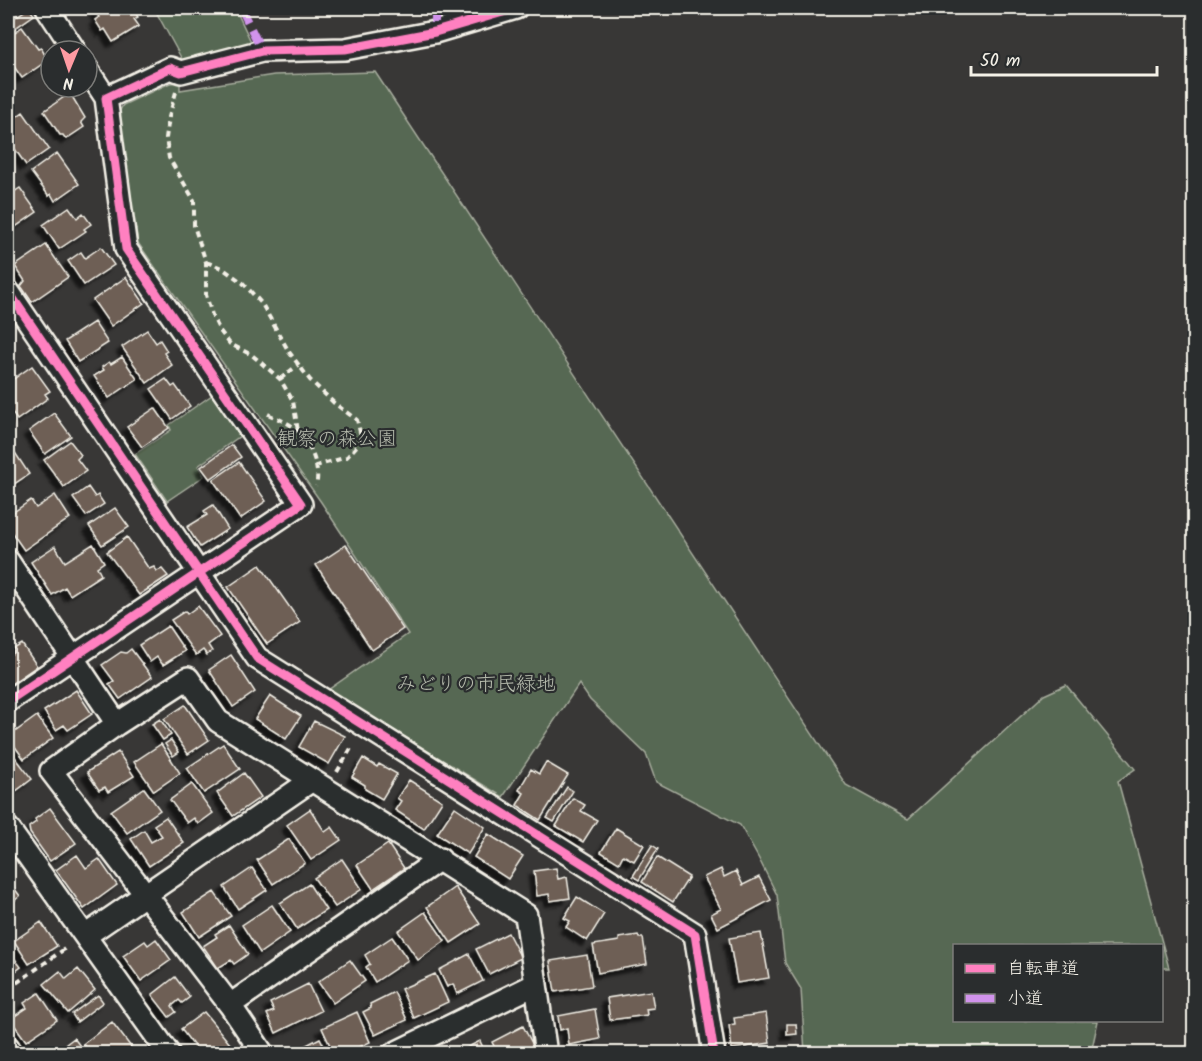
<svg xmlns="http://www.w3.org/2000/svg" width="1202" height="1061" viewBox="0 0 1202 1061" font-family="Kalam,'Klee One',sans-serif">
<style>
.green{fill:#576852;stroke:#a6ac9d;stroke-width:1.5}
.building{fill:#6e5f55;stroke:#f4f1e8;stroke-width:1.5;filter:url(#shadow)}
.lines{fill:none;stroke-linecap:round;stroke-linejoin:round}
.street-casing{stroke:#f4f1e8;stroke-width:26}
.path{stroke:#f4f1e8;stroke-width:4;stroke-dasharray:6 4.5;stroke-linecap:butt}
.street{stroke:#2a2d2e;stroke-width:21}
.quiet{stroke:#d193ec;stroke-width:8;stroke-dasharray:15 8;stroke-linecap:butt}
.cycleway-casing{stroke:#2a2d2e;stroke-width:13}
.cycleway{stroke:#ff80c0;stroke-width:9}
.labels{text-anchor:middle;stroke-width:4.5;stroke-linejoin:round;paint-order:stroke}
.park-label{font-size:20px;fill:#b5baac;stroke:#2a2d2e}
</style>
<defs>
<filter id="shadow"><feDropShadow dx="-5.5" dy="5.5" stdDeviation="1.5" flood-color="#0009"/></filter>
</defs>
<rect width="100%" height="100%" fill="#383736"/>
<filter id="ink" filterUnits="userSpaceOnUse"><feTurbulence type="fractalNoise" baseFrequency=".0167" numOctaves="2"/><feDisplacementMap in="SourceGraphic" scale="12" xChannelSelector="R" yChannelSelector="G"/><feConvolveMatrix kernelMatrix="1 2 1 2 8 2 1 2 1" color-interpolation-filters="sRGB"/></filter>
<g filter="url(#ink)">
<path class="green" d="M154 8H235L253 46 184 63Z
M375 72 846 785 908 819 1044 695 1066 685 1135 769 1118 781 1169 968H1162V946H954V1020L1098 1021 1091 1053H805L801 989 785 963 777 895 759 859 740 825 656 782 646 754 590 700 579 684 503 797 328 690 408 634 321 502 138 243 118 114 123 105 170 83 180 82V90L274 75Z
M212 395 240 436 198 466 204 476 167 501 135 454 171 430 169 425Z"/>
<path class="building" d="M29 8 34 15 8 33V22Z
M100 8H132L138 17 134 19 139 26 113 42 105 29 102 31 95 20 99 17 95 11Z
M22 27 38 49 41 48 48 60 22 78 8 58V37Z
M70 93 85 118 81 122 84 127 66 139 63 135H60L44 111Z
M23 112 49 149 26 165 8 139V123Z
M57 153 79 184 55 201 51 194 49 196 31 172Z
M20 188 37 212 8 232V196Z
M69 207 77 218 83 213 91 224 84 229 86 231 59 249 43 225Z
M46 245 68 277 32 302 21 286 25 281 15 266Z
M101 247 114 265 84 285 68 261 81 252 85 258Z
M126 277 144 303 111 326 93 300Z
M94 322 108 343 78 362 65 341Z
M147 330 156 343 160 340 167 351 164 353 172 365 147 383 122 347Z
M122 357 137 379 109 398 94 376 104 370 102 367 109 362 111 364Z
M32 366 50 391 45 394 48 398 17 420 8 406V383Z
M166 379 172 387 175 385 190 406 172 419 151 389Z
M155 408 169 428 142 447 127 427Z
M54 413 71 436 45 454 29 431Z
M70 441 81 455 77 459 86 471 64 487 44 460Z
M10 445 29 474 8 488V447Z
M232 445 241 457 210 479 201 467Z
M239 462 266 501 240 519 213 480Z
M88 487 95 497 98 495 104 504 86 516 73 498Z
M55 495 70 518 24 550 8 527V516L31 500 36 508Z
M213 505 228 529 200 547 187 527 207 515 204 511Z
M115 508 129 527 102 545 89 526Z
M127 537 149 569 154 567 157 571 162 569 168 576 139 595 107 552Z
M93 544 104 562 97 567 101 575 70 595 65 587 52 595 31 562 55 546 65 562Z
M346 545 403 629 372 650 316 565Z
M260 565 300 622 267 644 228 587Z
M198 606 220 636 208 645 212 651 207 655 203 650 196 655 171 620 185 611 187 614Z
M168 626 185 651 163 665 157 657 150 662 139 645Z
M22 644 37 666 8 686V657L14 652 12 650Z
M9 645 14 652 8 657V646Z
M131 649 152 677 120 699 109 684 114 681 102 665 121 652 126 653Z
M231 655 255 692 233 707 209 670Z
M76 690 92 714 68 730 64 725 56 730 44 711Z
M270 696 301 716 286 739 255 719Z
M185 705 209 740 188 754 164 719Z
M37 716 53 738 24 759 8 737Z
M160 719 171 735 163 740 152 724Z
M314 721 345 736 329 764 299 747Z
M171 740 179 752 173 756 165 744Z
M161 744 180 773 154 791 134 762Z
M223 744 240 769 204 793 187 768Z
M8 748 32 779 8 797Z
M118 752 134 776 108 792 105 787 99 790 87 772Z
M363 758 377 767 379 764 397 774 382 799 365 789V785L352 777Z
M546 762 568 775 540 820 517 805 524 793 519 790 531 769 539 774Z
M244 773 261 797 233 816 217 793Z
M409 780 442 801 424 829 395 810 401 801 397 798Z
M192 784 213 813 198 824 194 818 187 823 170 800Z
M567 787 573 791 554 822 547 818Z
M144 788 160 810 127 833 111 811Z
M573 798 585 805 581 811 597 820 583 842 556 826Z
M455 807 485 827 468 854 437 834Z
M50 808 76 843 50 861 30 833 29 827 36 822 35 819Z
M310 809 325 832 332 827 341 840 311 860 287 825Z
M166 817 184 843 149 866 131 839 144 830 151 842 162 836 154 825Z
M616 828 644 845 634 861 623 855 619 863 601 852Z
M488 834 523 856 508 879 474 857Z
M289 839 305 863 273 884 257 860Z
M388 844 404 868 373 889 357 865Z
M652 845 658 849 639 880 633 876Z
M77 855 86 868 99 859 117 885 84 909 56 870Z
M657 857 689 877 673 902 642 882Z
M342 859 362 889 335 907 314 878Z
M252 868 267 890 238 909 224 887Z
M556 868 558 879 567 877 570 898 550 901 549 894 537 896 534 871Z
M721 869 724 877 736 871 743 885 759 877 771 900 718 928 711 914 721 909 704 877Z
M8 880 20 896 8 906Z
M309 884 326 910 297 929 280 903Z
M455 887 480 924 451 943 427 907Z
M214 892 231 916 199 937 183 912Z
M577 897 604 914 587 941 566 927 570 921 564 918Z
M272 905 290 932 260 953 242 925Z
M425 912 445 941 418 960 398 931Z
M41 922 57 946 29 964 14 941Z
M229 925 248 954 234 964 231 960 218 968 203 946 217 937 215 934Z
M508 933 521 958 489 974 476 949Z
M761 933 769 978 737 983 729 938Z
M638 935 639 938H643L647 964 598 973 593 945 619 941V938Z
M392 937 408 960 375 982 366 967 370 964 365 955Z
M156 939 171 960 141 981 123 956 145 941 148 945Z
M8 950 21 967 8 977Z
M469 954 483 981 457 994 453 984 447 987 439 970Z
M587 955 592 986 555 992 550 961Z
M350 960 365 981 333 1003 318 982Z
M78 969 95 990 68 1013 44 984 60 971 66 979Z
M435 974 448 1002 414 1018 401 989Z
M175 977 190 997 182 1003 179 1000 172 1006 176 1012 169 1017 152 995Z
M308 984 321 1011 276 1033 267 1014 274 1011 270 1003Z
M651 991 654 1008 646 1009 647 1015 610 1020 607 998Z
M394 992 407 1020 375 1035 363 1012 371 1008 370 1004Z
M39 993 57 1020 26 1041 10 1019 27 1008 24 1003Z
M98 995 103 1002 77 1022 72 1014Z
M595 1009 600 1039 569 1045 567 1028 560 1030 558 1016Z
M204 1012 230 1044 218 1054H200L181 1029Z
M357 1012 370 1042 351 1051 334 1054 322 1028Z
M766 1013 770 1043 732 1049 729 1025 735 1024 734 1018Z
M112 1022 134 1051 131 1054H90L83 1044Z
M787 1024H796L797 1034 787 1035Z
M523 1026 536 1051 531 1054H498L492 1042Z
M74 1038 86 1054H53Z
M320 1038 328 1054H289Z
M480 1041 486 1054H454Z"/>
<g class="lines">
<defs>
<path id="street" d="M47 8 75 51
M87 69 106 98
M8 291 257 658 695 934 714 1054
M8 561 117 724
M8 701 301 504 126 249 106 98 170 68 181 72 262 51 345 49 435 32 516 8
M8 828 169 1054
M85 936 312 780
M230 1005 440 859
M8 1047 12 1054
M263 1054 230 1005 51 771 117 724 188 678 218 721 526 915 546 1054
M393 1054 536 984"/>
</defs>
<use href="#street" class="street-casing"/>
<path class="path" d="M176 92 169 117 166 138 169 158 194 200V226L206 262V295L212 315 220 331 230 344 252 355 280 379 293 401 298 431
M206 262 222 268 243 283 262 304 289 352 310 380 334 403 357 420 362 440 347 457 316 466
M280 379 298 365
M268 414C278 419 290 423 298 431 310 444 321 468 316 486
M337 772 353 745
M8 989 66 948"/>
<use href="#street" class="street"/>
<path class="quiet" d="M241 8 262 51
M435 8V32"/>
<defs>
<path id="cycleway" d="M8 291 257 658 695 934 714 1054
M8 701 301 504 126 249 106 98 170 68 181 72 262 51 345 49 435 32 516 8"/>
</defs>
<use href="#cycleway" class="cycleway-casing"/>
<use href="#cycleway" class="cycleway"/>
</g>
</g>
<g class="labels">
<g class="park-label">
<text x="337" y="445">観察の森公園</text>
<text x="476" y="690">みどりの市民緑地</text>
</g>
</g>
<rect width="1202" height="1061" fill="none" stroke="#2a2d2e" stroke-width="30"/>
<rect x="15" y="15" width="1172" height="1031" fill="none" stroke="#f4f1e8" stroke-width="2" filter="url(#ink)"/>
<rect x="953" y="944" width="210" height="78" fill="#2a2d2e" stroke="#7b7b78" stroke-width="1.5"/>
<rect x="965" y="964" width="30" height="9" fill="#ff80c0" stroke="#7b7b78" stroke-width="1.5"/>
<text x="1007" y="974" font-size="18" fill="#f4f1e8">自転車道</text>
<rect x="965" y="994" width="30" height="9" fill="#d193ec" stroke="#7b7b78" stroke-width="1.5"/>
<text x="1007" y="1004" font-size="18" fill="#f4f1e8">小道</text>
<g transform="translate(69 69) rotate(182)"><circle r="28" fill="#2a2d2e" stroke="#7b7b78" stroke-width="1.5"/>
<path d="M0-4.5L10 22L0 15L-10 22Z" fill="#ff9aa2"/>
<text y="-9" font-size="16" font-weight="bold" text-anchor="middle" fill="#f4f1e8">N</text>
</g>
<path d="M971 66v9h186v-9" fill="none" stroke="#f4f1e8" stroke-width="3"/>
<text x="980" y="66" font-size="18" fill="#f4f1e8" stroke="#2a2d2e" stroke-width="4.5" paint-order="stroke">50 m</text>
</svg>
